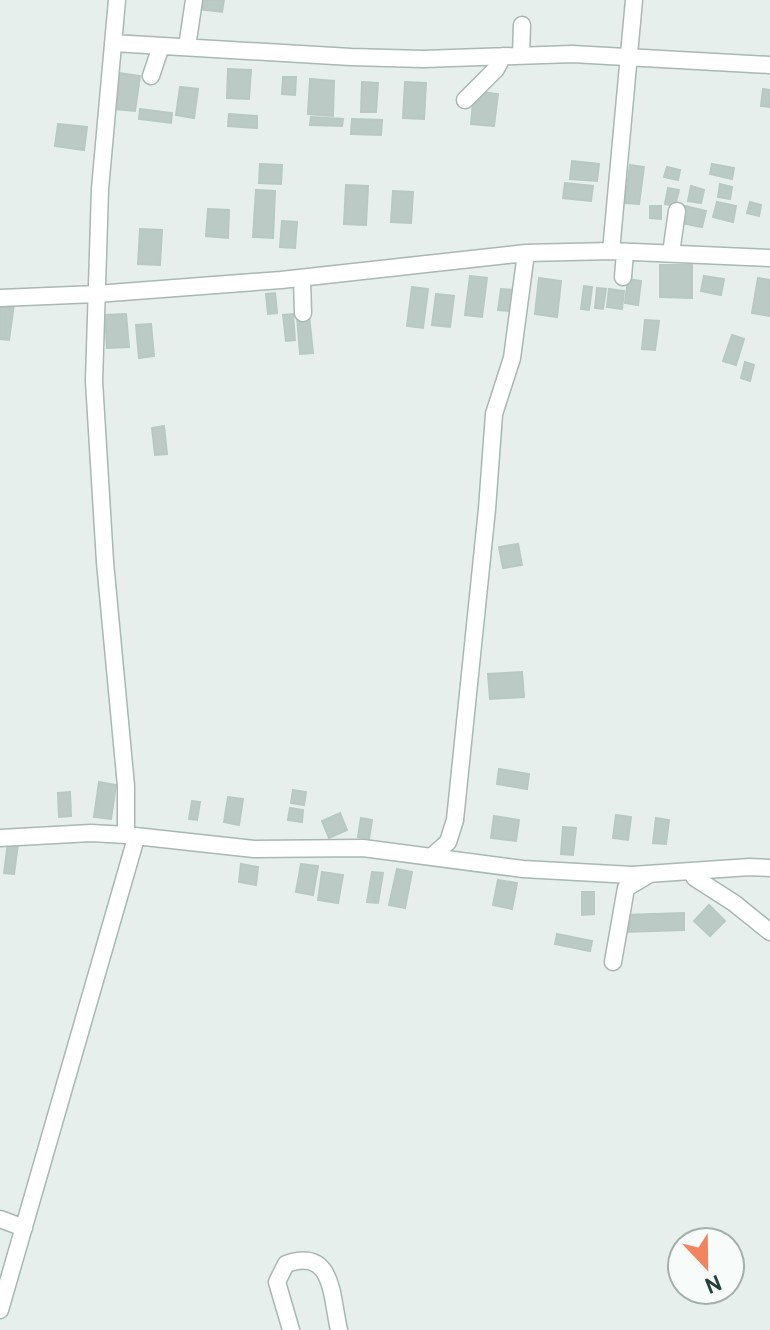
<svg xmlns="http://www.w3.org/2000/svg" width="770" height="1330" viewBox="0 0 770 1330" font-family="Overpass,sans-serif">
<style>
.building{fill:#bbcac4;stroke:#b8c9c2;stroke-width:2}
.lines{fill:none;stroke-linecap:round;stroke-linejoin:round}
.minor-casing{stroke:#a8b8b2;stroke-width:19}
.minor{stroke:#fff;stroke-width:16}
</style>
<rect width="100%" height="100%" fill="#e6efeb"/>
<path class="building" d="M198 0H224L222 12 197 9Z
M228 69 251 70 249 99 227 98Z
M119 73 140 76 135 111 115 109Z
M283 77H296L295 95 282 94Z
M310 79 334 81 333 116 308 114Z
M362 82 378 83 376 112H361Z
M405 82 426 83 424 119 403 118Z
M180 87 198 89 194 118 176 115Z
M763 89 770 90V107L761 106Z
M474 91 498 94 494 126 471 124Z
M140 109 172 113 171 123 139 119Z
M229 114 257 116V128L228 126Z
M311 117 343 119 342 126 310 125Z
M352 119 382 120 381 135 351 134Z
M58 124 87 127 84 150 55 146Z
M572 161 599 164 597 181 570 179Z
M260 164 282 165 281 184 259 183Z
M712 164 734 168 732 179 710 174Z
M630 165 644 167 639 204 625 203Z
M667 167 680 170 678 180 664 177Z
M565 183 593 186 591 201 563 198Z
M720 184 732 187 730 199 718 197Z
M346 185 368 186 366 225 344 224Z
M691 186 704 190 701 203 688 201Z
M668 188 679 190 675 206 665 204Z
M256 190 275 191 273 238 253 237Z
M393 191 413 192 411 223 391 222Z
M717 202 736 206 733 222 713 217Z
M750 202 761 205 759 216 747 213Z
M650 206H661V219L650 218Z
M685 206 706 211 702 227 681 223Z
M208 209 229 210 228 238 206 236Z
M282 221 297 222 295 248 280 247Z
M140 229 162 230 160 265 138 264Z
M660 265H692V298L660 297Z
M470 276 487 278 482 317 465 315Z
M704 276 724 279 721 295 701 291Z
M539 278 561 281 557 317 535 314Z
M758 278 770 280V316L752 313Z
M628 279 641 281 638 305 625 303Z
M584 286 592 287 589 310 581 309Z
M412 287 428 289 423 328 407 326Z
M597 288 606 289 603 309 595 308Z
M501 289 513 290 510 311 498 310Z
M609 289 624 291 622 309 607 307Z
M275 293 277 313 268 314 266 294Z
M436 294 454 296 450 327 432 325Z
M0 303 14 304 9 340 0 339Z
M126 314 129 347 107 348 105 315Z
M293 314 295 340 286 341 283 315Z
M309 315 313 353 300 354 297 316Z
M645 320 659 321 655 350 642 349Z
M151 324 154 356 139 358 136 325Z
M732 335 744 339 736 365 723 361Z
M745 362 754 365 750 381 741 378Z
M164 426 167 454 155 455 152 428Z
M518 544 522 565 503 568 499 547Z
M522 672 524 697 490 699 488 674Z
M499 769 529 774 527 789 497 784Z
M99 782 116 785 111 819 94 817Z
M293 790 306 792 304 805 291 803Z
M70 792 71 816 59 817 58 793Z
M228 797 243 799 239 825 224 822Z
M192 801 200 802 197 820 189 819Z
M290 808 303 810 302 822 288 820Z
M340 813 347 830 329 838 322 821Z
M616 815 631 817 628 840 613 838Z
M494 816 519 820 516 841 491 838Z
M361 818 372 820 369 839 358 837Z
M656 818 669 820 666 844 653 843Z
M563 827 576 828 573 855 561 854Z
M8 842 18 844 14 874 4 873Z
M241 864 258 867 256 885 239 882Z
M301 864 318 866 313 895 296 892Z
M397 869 412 872 405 908 389 905Z
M322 872 343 875 338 903 318 900Z
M372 872 383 873 378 903 367 902Z
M498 880 517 883 512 909 493 905Z
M582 892H594V914L582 915Z
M709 905 725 921 710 936 694 921Z
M684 913V930L623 932V915Z
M557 934 592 941 590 951 555 944Z"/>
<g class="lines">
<defs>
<path id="minor" d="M117 0 100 189 94 381 105 562 126 786V835
M113 43 351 57 423 59 572 54 770 65
M187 47 194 0
M521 55 522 25
M151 76 161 46
M465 100 496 69 503 56
M611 251 634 0
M671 253 677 211
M623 277 625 252
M302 278 303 313
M0 298 96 294 281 280 526 253 611 251 770 258
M0 838 91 833 126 835 254 849 363 848 523 869 632 875 750 867 770 868
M431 857 448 842 455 820 487 509 494 414 512 358 526 253
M691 872 695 878 734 903 770 932
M613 962 626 888 648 875
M0 1219 24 1228
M0 1310 136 838
M291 1330 277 1282 286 1264C334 1247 331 1296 339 1330"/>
</defs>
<use href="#minor" class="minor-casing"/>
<use href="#minor" class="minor"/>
</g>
<g transform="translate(706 1266) rotate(158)"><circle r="38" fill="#f7fbf9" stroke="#a3b1ad" stroke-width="2"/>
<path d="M0-6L14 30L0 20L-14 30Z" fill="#f4845f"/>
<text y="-12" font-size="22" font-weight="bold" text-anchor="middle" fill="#24423a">N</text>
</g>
</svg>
